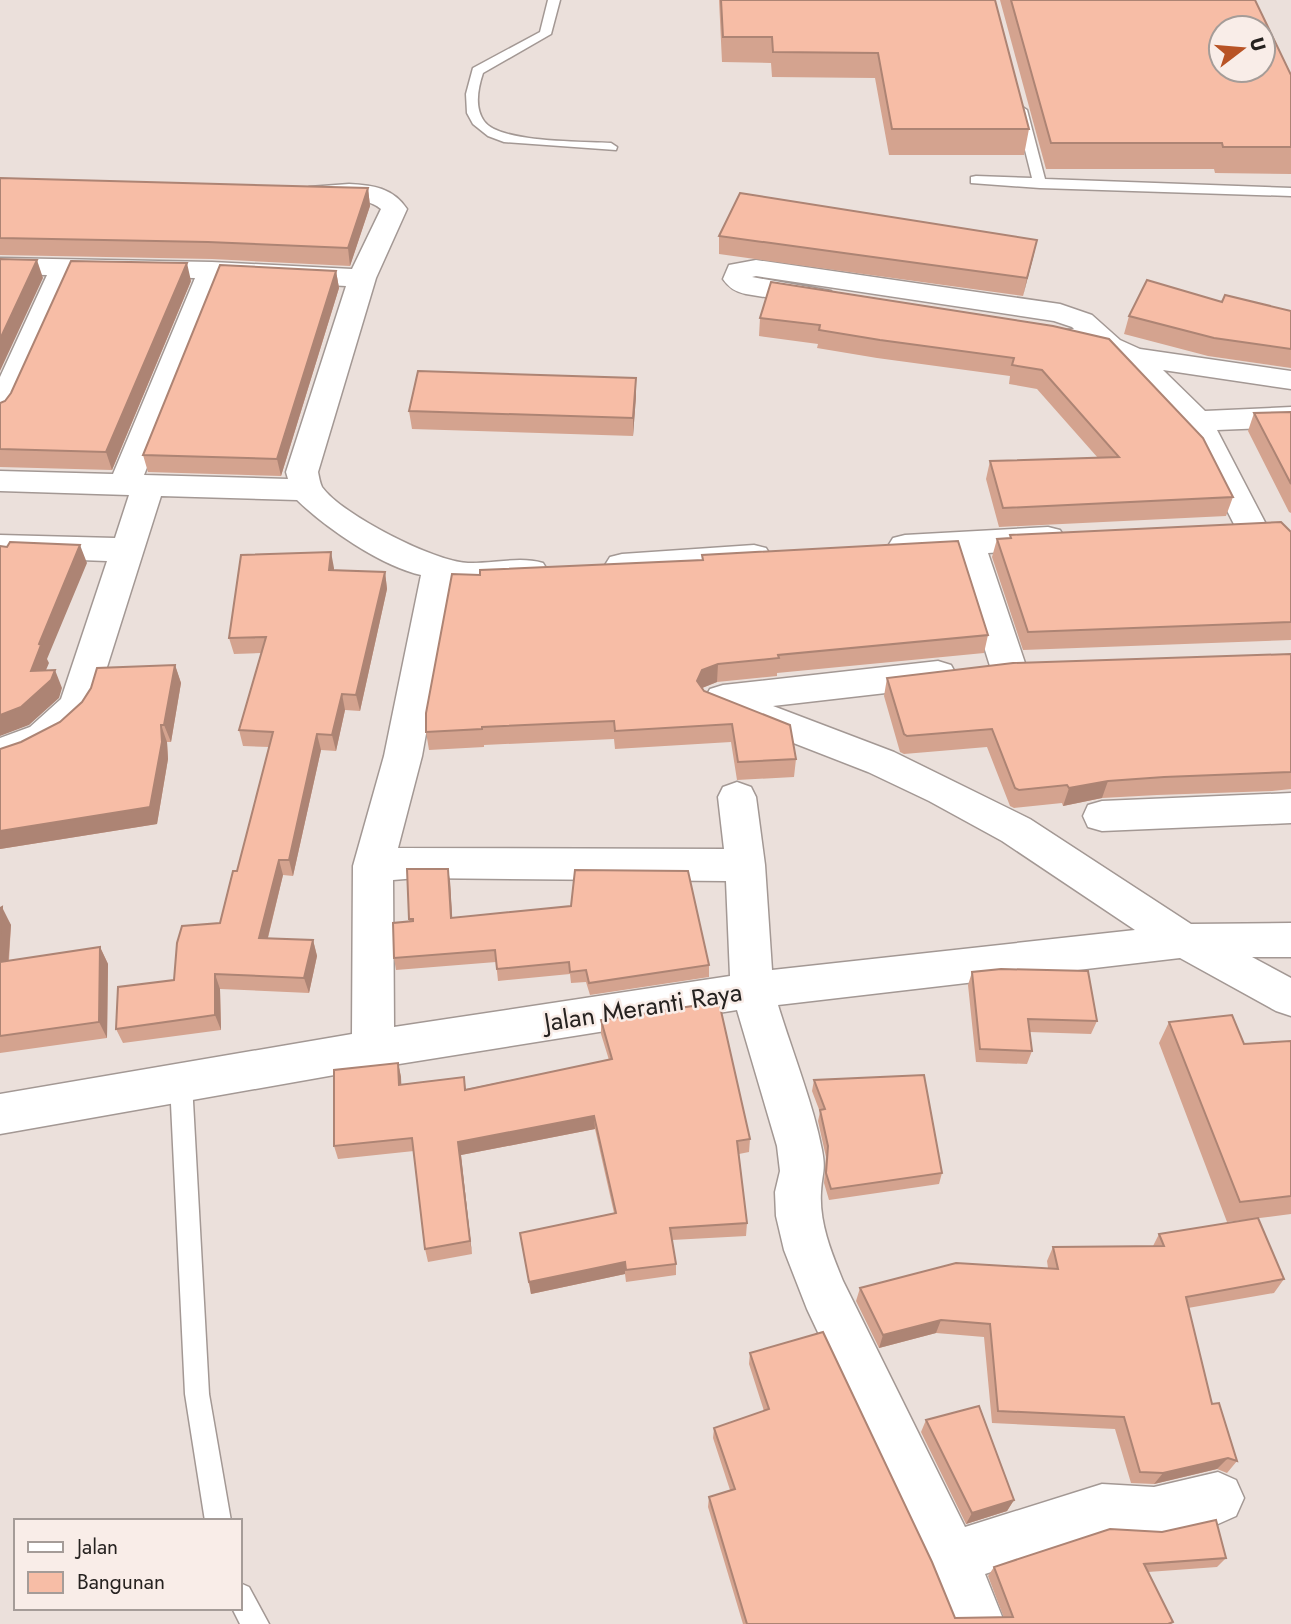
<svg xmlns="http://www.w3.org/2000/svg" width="1291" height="1624" viewBox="0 0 1291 1624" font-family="Jost,sans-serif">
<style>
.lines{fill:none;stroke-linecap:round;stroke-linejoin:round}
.lane-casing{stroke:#a39894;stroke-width:3}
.street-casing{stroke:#a39894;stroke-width:3}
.lane{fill:#fff;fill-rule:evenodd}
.street{fill:#fff;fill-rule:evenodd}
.wall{fill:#d4a38f}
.shaded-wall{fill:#ad8474}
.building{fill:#f7bda6;stroke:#ad8474;stroke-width:2;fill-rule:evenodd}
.labels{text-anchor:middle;stroke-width:5;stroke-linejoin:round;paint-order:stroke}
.street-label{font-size:26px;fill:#262220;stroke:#f9ede8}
</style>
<rect width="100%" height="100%" fill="#ebe0db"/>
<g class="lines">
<defs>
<path id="lane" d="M548 0H560L551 34 483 73C478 88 474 107 484 121 499 143 583 141 611 143L617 147 616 150 504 142 488 136 473 124 467 113 466 94 473 68 540 32Z
M1021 106 1027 110 1045 179 1291 188V196L1040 188 971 183V177L976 176 1032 178 1015 110Z
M181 1073 189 1076 192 1083 209 1394 231 1521H205L185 1394 170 1083 173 1076Z
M240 1583 249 1587 269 1624H240L232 1608H240Z"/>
<path id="street" d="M349 184C373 185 393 188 407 209L376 278 318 472C319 477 320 483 322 487 342 515 435 562 468 563 493 564 519 556 543 563L548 571 543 579C517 587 479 590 453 583L422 756 398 848 724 849 718 797 723 787 737 782 751 787 756 797 765 865 772 970 1135 930 1002 841 929 801 868 772 729 718 725 711 710 707 705 698 710 689 723 685 938 661 951 665 956 674 951 683 938 687 773 706 894 752 1030 819 1191 924 1291 923V957H1252L1291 978V1016L1276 1011 1180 958 778 1005C792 1051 813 1103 822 1150 826 1171 822 1173 821 1192 819 1223 832 1254 843 1281L965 1527 1102 1484 1154 1487 1218 1472 1236 1480 1244 1498 1236 1516 1218 1524 1154 1539 1102 1536 985 1574 1005 1624H951L930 1570 807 1309 784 1250 776 1216 775 1192 780 1171 777 1146 737 1010 374 1068 0 1134V1094L352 1034 353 866 384 756 421 575C381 566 326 528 297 500L161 496 95 705C74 742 39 755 0 766V738L30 727 61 699 107 561 0 557V535L115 538 129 495 0 491V471L113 474 195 278 75 276 15 410 11 417 0 420V377L47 275 0 274V258L212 262 352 269 381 209C361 193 332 204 309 199L305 193 309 187ZM222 279 346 286 286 472 288 479 144 475ZM417 878 726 881 730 976 394 1027 393 880Z
M756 260 1060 304 1092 315 1120 340 1140 349 1291 371V389L1163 370 1205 411 1291 407V427L1217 430 1268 528 1264 536 1252 539 1240 536 1184 426 1123 363 1100 353 1060 343 1055 337 1060 331 1074 329 1072 327 1054 321 756 276 752 277 831 291 835 297 831 303 821 306 746 294C736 292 729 288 723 279L729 265Z
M1048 527 1060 530 1065 538 1060 546 1048 549 988 553 1026 666 1021 675 1008 679 995 675 990 666 955 554 905 557 893 554 888 546 893 538 905 535Z
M754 545 766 548 771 556 766 564 754 567 622 576 610 573 605 565 610 557 622 554Z
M1291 793V823L1102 831 1088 827 1083 816 1088 805 1102 801Z"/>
</defs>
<use href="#lane" class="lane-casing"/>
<use href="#street" class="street-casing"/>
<use href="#lane" class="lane"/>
<use href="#street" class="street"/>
</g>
<path class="wall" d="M719 0H995L1029 129 1024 155H889L875 78 772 77 771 63 722 62Z
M1000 0H1255L1291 75V174L1215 173 1214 169H1046Z
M0 178 368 188 370 206 350 266 212 259 0 255Z
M719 236 1037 240 1023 296 719 254Z
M336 271 339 288 281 476 148 472 143 455Z
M191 281 112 470 0 467V403L5 401Z
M1222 302 1291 311V368L1208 356 1124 334 1129 316Z
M760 318 1053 326 1233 497 1226 516 999 527 986 479 990 461 1098 458 1037 389 1009 384 1010 376 877 358 817 348 818 344 759 336Z
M636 396 633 436 412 429 409 411Z
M1291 412V513L1289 512 1248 431 1254 413Z
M1291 532V640L1023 650 992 557 997 539 1010 538V535Z
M702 555 988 635 984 653 777 673V676L717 682 702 688 704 691 796 759 794 777 737 780 731 742 615 749 614 739 484 745V747L429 750 426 732 480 575 702 560Z
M334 568V570L385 572 387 589 360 711 345 710 336 751 321 750 293 876 283 875 268 938 313 940 317 956 309 993 220 989 221 1030 123 1043 116 1029 174 980 220 923 237 871 269 747 243 746 239 730 261 653 234 654 229 638Z
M1291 654V789L1272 791 1157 795 1102 798 1063 806 1062 803 1014 808 1010 806 987 747 904 754 900 752 884 696 887 678Z
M175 665 181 683 171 742H167L168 759 157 824 0 849V749L21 742Z
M450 881 452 917 709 965V977L590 995 586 982 571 983 570 974 498 981 496 962 396 970 394 958 409 922V919Z
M0 908 11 925 9 961 100 947 108 964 107 1038 0 1053Z
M972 972 1097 1021 1091 1034 1029 1032 1032 1051 1027 1064 976 1062 968 985Z
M601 1020 750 1139 749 1152 739 1154 747 1223 746 1236 672 1240 676 1264V1275L626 1282 625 1274 531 1294 520 1233 614 1213 595 1129 461 1155 472 1254 428 1262 425 1249 414 1151 338 1159 334 1146 398 1063 401 1077V1085L464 1077 466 1089 609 1060 601 1034Z
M1169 1022 1244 1044 1291 1041V1214L1227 1222 1159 1043Z
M814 1080 942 1173 939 1184 829 1200 824 1183 826 1157 818 1121 820 1112 812 1091Z
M1159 1234 1284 1279 1274 1293 1188 1308 1212 1404 1237 1461 1227 1473 1217 1469 1154 1484 1131 1483 1115 1429 992 1423 984 1337 936 1333 879 1348 856 1301 860 1288 1048 1268 1047 1261 1053 1247 1153 1246Z
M750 1353 955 1618H1004L988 1576 994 1567 1226 1558 1217 1567 1148 1572 1173 1622 1171 1624H743L708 1507 709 1497 730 1490 713 1438 714 1428 764 1411 749 1364Z
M926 1420 1014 1500 1007 1511 966 1524 921 1432Z"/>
<path class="shaded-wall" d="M368 188 370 206 350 266 348 248Z
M1037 240 1033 258 1023 296 1027 278Z
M37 260 43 278 0 371V339Z
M187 263 191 281 112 470 106 452Z
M336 271 339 288 281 476 277 459Z
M636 378V396L633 436V418Z
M80 545 87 563 47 659 49 663 38 689 31 671 39 644Z
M331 552 334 568 333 586 329 570Z
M385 572 387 589 360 711 356 695Z
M718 664 717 682 702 688 697 681 702 670Z
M175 665 181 683 171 742 164 725Z
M55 670 62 688 59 698 29 725 0 736V715Z
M342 694 345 710 336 751 332 735Z
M161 725 167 742 168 759 157 824 0 849V831Z
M317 734 321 750 293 876 289 860Z
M1108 781 1102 798 1063 806 1069 788Z
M279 860 283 875 264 953 259 938Z
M448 869 450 881 453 930 451 918Z
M2 907 11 925 7 979 0 966V936Z
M313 940 317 956 309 993 304 978Z
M100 947 108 964 107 1038 99 1022Z
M215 974 220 989 221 1030 215 1015Z
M398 1063 401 1077 402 1099 399 1085Z
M594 1116 595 1129 461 1155 472 1254 470 1241 458 1142Z
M625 1262V1274L531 1294 529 1282Z
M941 1320 936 1333 879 1348 883 1335Z
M1228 1458 1217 1469 1154 1484 1163 1473Z
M1014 1500 1007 1511 966 1524 972 1513Z"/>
<path class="building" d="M721 0H995L1029 129H892L878 53 773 52 772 37H723Z
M1011 0H1255L1291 75V147H1223L1222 143H1051ZM1221 28H1263V70H1221Z
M0 178 368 188 348 248 208 242 0 238Z
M740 193 1037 240 1027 278 719 236Z
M0 259 37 260 0 339Z
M71 261 187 263 106 452 0 449V403L5 401 11 393Z
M220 265 336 271 277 459 143 455Z
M1147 280 1222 302 1225 295 1291 311V349L1214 338 1129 316Z
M771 282 1053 326 1109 339 1203 438 1233 497 1003 508 990 461 1119 457 1042 370 1012 365 1014 358 880 340 819 330 820 325 760 318Z
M418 371 636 378 633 418 409 411Z
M1291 412V484L1254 413Z
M1281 522 1291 532V622L1028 632 997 539 1011 538 1010 535Z
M958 541 988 635 778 655 779 658 718 664 702 670 697 681 704 691 790 725 796 759 738 762 732 724 615 731 614 721 482 727V729L426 732V713L452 574 480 575V570L703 560 702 555Z
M10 542 80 545 39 644 41 645 31 671 55 670 51 680 21 707 0 715V546L7 547Z
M331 552 329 570 385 572 356 695 342 694 332 735 317 734 289 860H279L259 938 313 940 304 978 215 974V1015L116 1029 118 987 174 980 177 943 182 926 220 923 233 871H237L273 732 239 730 266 637 229 638 241 555Z
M1291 654V772L1164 777 1108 781 1069 788 1067 785 1019 790 1015 788 992 729 907 736 904 734 887 678 1013 663Z
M175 665 164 725H161L162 742 150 807 0 831V749L21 742 60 722 82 702 91 688 97 668Z
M407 869H448L451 918 571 906 575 870 688 871 709 965 589 983 586 970 570 972 569 962 497 969 495 950 394 958 393 923 413 921V919H409Z
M2 907 0 936V908Z
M100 947 99 1022 0 1036V962Z
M1001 969 1088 971 1097 1021 1028 1019 1032 1051 980 1049 972 972Z
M719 1002 750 1139 737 1141 747 1223 670 1228 676 1264 626 1270 625 1262 529 1282 520 1233 616 1213 594 1116 458 1142 470 1241 425 1249 412 1138 334 1146V1070L398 1063 399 1085 464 1077 465 1090 612 1059 601 1020Z
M1232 1015 1244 1044 1291 1041V1196L1240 1202 1169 1022Z
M924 1075 942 1173 831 1189 826 1173 828 1146 820 1110 825 1109 814 1080Z
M1258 1218 1284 1279 1186 1297 1212 1404 1219 1403 1237 1461 1228 1458 1163 1473 1140 1472 1124 1417 998 1411 990 1324 941 1320 883 1335 860 1288 956 1263 1058 1269 1053 1247 1164 1246 1159 1234Z
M823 1332 932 1562 955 1618 1013 1617 994 1567 1110 1529 1162 1532 1216 1520 1226 1558 1144 1564 1173 1622 1168 1624H747L709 1497 735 1489 714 1428 769 1409 750 1353Z
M979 1406 1014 1500 972 1513 926 1420Z"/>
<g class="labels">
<g class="street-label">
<text transform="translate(643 1007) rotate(-9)" y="9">Jalan Meranti Raya</text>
</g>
</g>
<rect x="14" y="1519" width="228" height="91" fill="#f9ede8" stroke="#a59c98" stroke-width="2"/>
<rect x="28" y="1542" width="35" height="10" fill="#ffffff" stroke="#a59c98" stroke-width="2"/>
<text x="77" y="1554" font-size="21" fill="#262220">Jalan</text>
<rect x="28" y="1572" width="35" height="21" fill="#f7bda6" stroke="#a59c98" stroke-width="2"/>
<text x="77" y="1589" font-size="21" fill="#262220">Bangunan</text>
<g transform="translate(1242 49) rotate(74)"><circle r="33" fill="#f9ede8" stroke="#a59c98" stroke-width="2"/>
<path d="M0-5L12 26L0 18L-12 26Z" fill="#b85325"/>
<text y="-10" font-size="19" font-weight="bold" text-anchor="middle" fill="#262220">U</text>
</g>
</svg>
